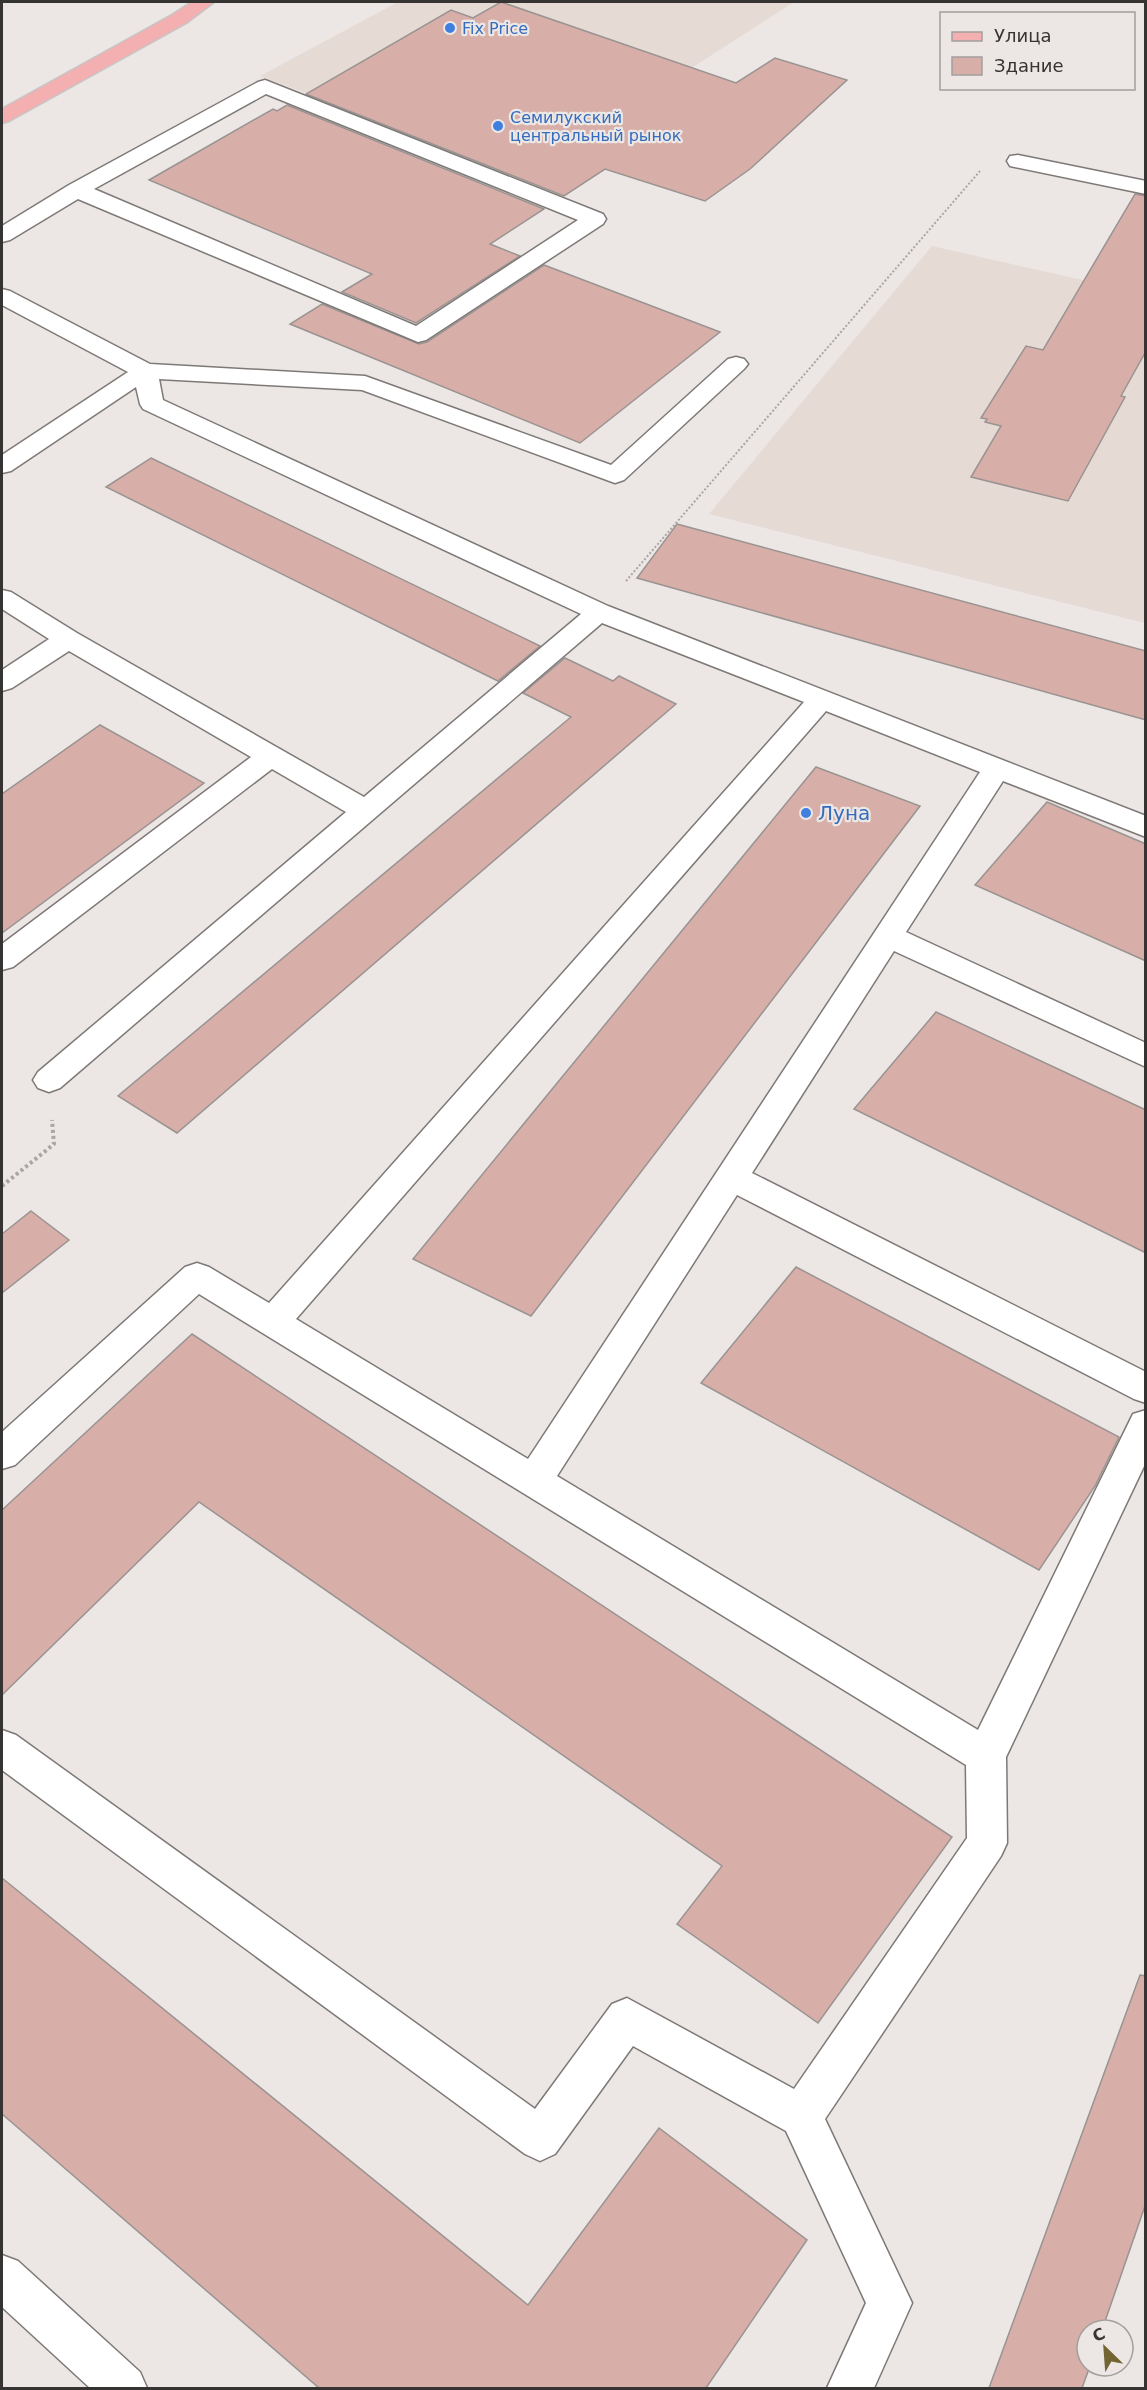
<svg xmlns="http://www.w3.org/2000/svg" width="1147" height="2390" viewBox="0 0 1147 2390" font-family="'DejaVu Sans',sans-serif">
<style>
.built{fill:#e6dad4}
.building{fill:#d8afa8;stroke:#999392;stroke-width:1.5}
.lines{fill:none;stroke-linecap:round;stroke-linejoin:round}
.minor-casing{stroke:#7e7977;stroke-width:3}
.major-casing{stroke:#c7c6c6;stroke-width:3}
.path-far1{stroke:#aaa5a3;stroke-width:2;stroke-dasharray:2 2;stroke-linecap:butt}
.path{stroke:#aaa5a3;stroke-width:4;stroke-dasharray:3 3;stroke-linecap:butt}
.minor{fill:#fff;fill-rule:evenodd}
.major{fill:#f4afb0;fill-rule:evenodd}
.shop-dot{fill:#3f7fe0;stroke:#ece7e4;stroke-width:2}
.labels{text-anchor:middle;stroke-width:4.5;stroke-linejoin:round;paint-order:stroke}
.far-shop-label{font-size:16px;fill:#366cbe;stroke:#ece7e4;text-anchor:start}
.shop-label{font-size:20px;fill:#366cbe;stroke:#ece7e4;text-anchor:start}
</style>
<rect width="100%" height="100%" fill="#ece7e4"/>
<path class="built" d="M398 2H794L526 175 260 76Z
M932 246 1145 294V623L709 514Z"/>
<path class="building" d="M501 2 736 83 775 58 847 80 750 169 705 201 605 169 564 196 306 94 451 10 473 18Z
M287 105 544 209 490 244 520 256 416 323 342 292 372 274 149 180 273 109 277 111Z
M1135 194 1146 196V351L1121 396 1125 397 1068 501 971 477 1001 426 985 422 987 419 981 418 1026 346 1043 350Z
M544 265 720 332 580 443 290 324 322 304 419 344 427 342Z
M151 458 540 646 498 681 106 487Z
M677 524 1146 651V720L637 578Z
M565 658 613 681 619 676 676 704 177 1133 118 1096 571 717 523 693Z
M100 725 204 783 2 933V794Z
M816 767 920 806 531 1316 413 1259Z
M1047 802 1146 844V961L975 885Z
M936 1012 1146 1110V1253L854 1109Z
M31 1211 69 1240 2 1293V1234Z
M796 1267 1119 1437 1095 1486 1039 1570 701 1383Z
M192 1334 952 1837 818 2023 677 1924 722 1866 199 1502 2 1695V1510Z
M2 1878 528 2305 659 2128 807 2240 706 2388H319L2 2114Z
M1140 1975 1146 1976V2203L1102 2330H1087V2366H1090L1082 2388H989Z"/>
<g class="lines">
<defs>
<path id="minor" d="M265 80 603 214 606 219 603 224 426 340 418 342 78 199 10 240 2 242V226L69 185 258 82ZM266 94 578 220 416 326 94 189Z
M1018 155 1146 181V194L1010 166 1007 161 1010 156Z
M2 289 10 291 150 364 365 376 611 465 728 359 736 357 744 359 748 364 744 369 624 480 615 483 362 390 159 379 163 400 608 606 1146 816V837L1003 781 906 932 1146 1043V1067L894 951 752 1173 1146 1372V1403L1134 1399 737 1195 557 1476 978 1730 1133 1414 1146 1410V1462L1006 1757 1007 1843 1001 1856 825 2119 912 2303 874 2388H827L866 2303 786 2131 633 2046 555 2154 540 2161 525 2154 2 1770V1730L16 1735 535 2109 612 2004 627 1998 794 2089 967 1838 966 1765 199 1294 15 1465 2 1469V1432L185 1267 197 1263 209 1267 269 1303 804 702 602 623 60 1088 49 1092 38 1088 33 1080 38 1072 346 812 272 769 13 967 2 970V944L251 757 69 651 12 688 2 691V670L49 639 2 609V590L11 592 77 633 364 797 581 614 143 409 140 404 136 387 11 471 2 473V455L128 372 2 305ZM826 711 980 772 528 1459 296 1319Z
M2 2255 18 2261 140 2372 147 2388H90L2 2307Z"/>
<path id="major" d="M192 2H214L186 23 9 121 2 123V109L172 15Z"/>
</defs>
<use href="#minor" class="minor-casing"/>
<use href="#major" class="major-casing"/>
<path class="path-far1" d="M626 581 980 171"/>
<path class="path" d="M2 1186 54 1144 52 1120"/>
<use href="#minor" class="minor"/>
<use href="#major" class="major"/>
</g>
<g class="shop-dot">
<circle cx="450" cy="28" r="6"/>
<circle cx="498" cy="126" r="6"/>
<circle cx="806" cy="813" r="6"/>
</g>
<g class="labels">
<g class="far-shop-label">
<text x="462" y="34">Fix Price</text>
<text x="510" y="123">Семилукский<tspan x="510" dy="18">центральный рынок</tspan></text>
</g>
<g class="shop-label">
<text x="818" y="820">Луна</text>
</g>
</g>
<rect width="1147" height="2390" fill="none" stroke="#363333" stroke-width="6"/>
<rect x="940" y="12" width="195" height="78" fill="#ece7e4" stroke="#a39f9d" stroke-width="1.5"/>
<rect x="952" y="32" width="30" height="9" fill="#f4afb0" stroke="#a39f9d" stroke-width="1.5"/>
<text x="994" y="42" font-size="18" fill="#363333">Улица</text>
<rect x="952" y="57" width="30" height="18" fill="#d8afa8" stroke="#a39f9d" stroke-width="1.5"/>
<text x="994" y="72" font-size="18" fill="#363333">Здание</text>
<g transform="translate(1105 2348) rotate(335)"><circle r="28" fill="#ece7e4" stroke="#a39f9d" stroke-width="1.5"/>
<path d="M0-4.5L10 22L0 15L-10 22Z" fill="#736432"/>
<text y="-9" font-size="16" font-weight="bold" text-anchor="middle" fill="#363333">С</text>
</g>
</svg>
